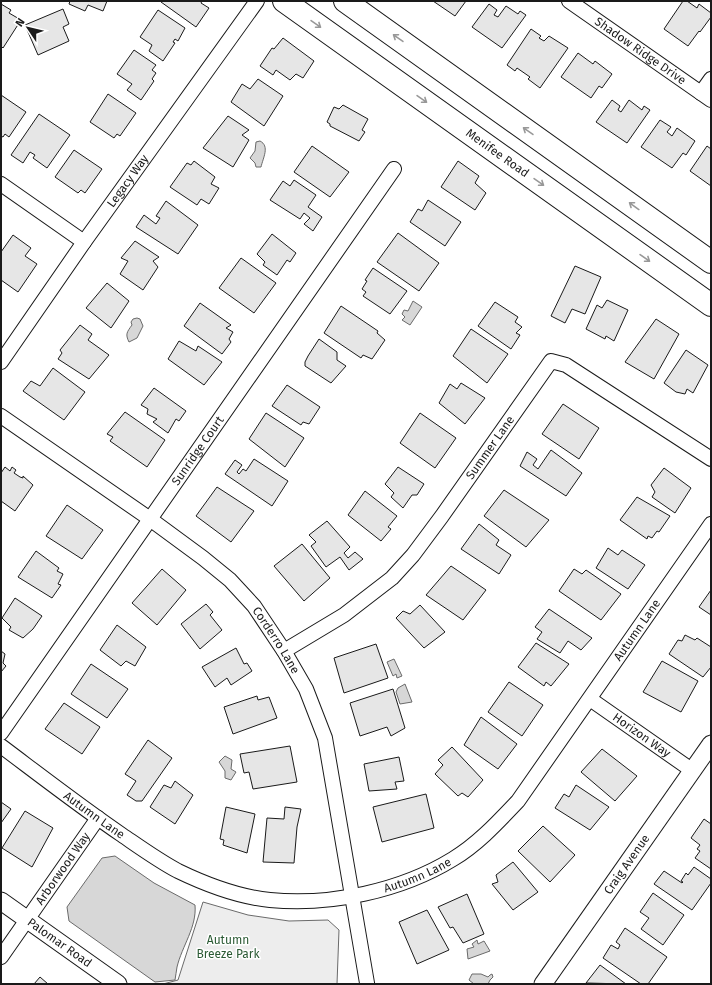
<svg xmlns="http://www.w3.org/2000/svg" width="712" height="985" viewBox="0 0 712 985" font-family="'Fira Sans',sans-serif">
<style>
.built{fill:#ededed;stroke:#6a6a6a}
.water{fill:#d7d7d7;stroke:#6a6a6a}
.building{fill:#e6e6e6;stroke:#1a1a1a}
.lines{fill:none;stroke-linecap:round;stroke-linejoin:round}
.minor-casing{stroke:#1a1a1a;stroke-width:16}
.tertiary-casing{stroke:#1a1a1a;stroke-width:19}
.primary-casing{stroke:#1a1a1a;stroke-width:24}
.minor{stroke:#fff;stroke-width:14}
.tertiary{stroke:#fff;stroke-width:17}
.primary{stroke:#fff;stroke-width:22}
.oneway{stroke:#989898}
.labels{text-anchor:middle;stroke-width:3;stroke-linejoin:round;paint-order:stroke}
.street-label{font-size:12px;fill:#1a1a1a;stroke:#fff}
.park-label{font-size:12px;fill:#2b5a34;stroke:#fff}
</style>
<rect width="100%" height="100%" fill="#fff"/>
<path class="built" d="M203 902 248 915 289 921 328 920 339 930 337 984H163L178 980Z"/>
<path class="water" d="M260 141C270 146 263 158 261 167H256L255 163 250 158 255 151 256 142Z
M413 301 422 307 410 325 402 320 405 317 402 314 404 310 408 311Z
M137 318 140 319 143 326 137 338 129 342C125 334 127 332 132 325L131 322 133 319Z
M394 659 402 676 397 678 396 674 393 676 387 662Z
M405 684 412 702 400 704 396 692 398 688Z
M225 756 232 760 231 769 236 772 231 780 225 778V771L219 762Z
M115 856 154 883 195 905C197 927 182 946 177 967 176 971 176 976 175 980L155 982 69 921 67 907 102 858Z
M477 940 478 944 484 941 490 951 468 959 467 949 474 947 472 944Z
M472 974H481L488 977 490 975 492 974 493 977 490 980 488 984H474L469 980Z"/>
<path class="building" d="M70 1H107L103 11 88 5 85 11 69 4Z
M162 1H202L201 3 209 8 196 27 161 2Z
M433 1H466L455 16Z
M683 1H687L697 8 699 4 711 13V17L700 32 699 31 688 46 664 29Z
M1 4 11 10 9 13 21 20 3 48 1 46Z
M489 4 497 10 494 15 498 17 506 6 518 14 520 11 526 15 502 48 472 27Z
M63 9 69 24 63 27 69 41 38 55 25 25Z
M158 10 185 28 178 41 175 39 173 42 175 43 163 61 149 51 152 45 140 37Z
M531 29 541 36 539 38 544 41 549 36 568 48 540 88 528 79 530 77 517 68 515 71 507 65Z
M283 38 314 61 303 78 296 74 290 80 276 70 273 75 260 66 272 48 274 49Z
M134 50 156 65 152 70 156 73 152 79 154 81 141 100 127 90 132 84 117 74Z
M578 53 593 64 595 61 612 74 602 88 599 86 591 98 561 77Z
M258 79 283 96 264 126 231 102 242 84 250 89Z
M108 94 136 113 120 136 117 134 114 138 90 122Z
M1 95 26 112 9 137 5 134 3 137 1 136Z
M612 100 620 106 618 110 621 112 629 100 642 110 644 106 650 110 627 143 596 122Z
M343 105 368 119 362 130 365 132 359 141 330 126V124L327 122 334 107 339 109Z
M39 114 70 135 47 168 33 158 35 155 30 152 23 163 11 155Z
M228 116 249 130 242 135 249 140 233 167 203 148Z
M660 120 671 127 667 132 672 136 677 128 695 141 686 155 683 153 672 168 641 147Z
M312 146 349 172 330 197 294 172Z
M707 146 711 149V186L690 171Z
M74 150 102 169 85 193 81 190 78 193 55 177Z
M194 161 215 177 211 184 219 188 209 204 201 199 197 205 170 187 187 163 191 165Z
M458 161 479 176 475 183 486 193 475 210 441 187Z
M294 180 316 195 308 207 322 217 313 231 304 224 310 218 304 213 300 219 270 200 283 181 290 186Z
M428 200 461 222 445 246 410 222 418 209 422 211Z
M166 201 198 225 178 254 136 227 144 215 156 224 160 218 156 216Z
M398 233 439 263 419 291 377 262Z
M272 234 296 253 290 262 287 260 277 275 263 265 265 262 257 254Z
M13 235 31 248 25 256 37 264 18 292 1 280V252Z
M135 241 159 257 153 261 158 267 143 290 120 274 128 261 121 258Z
M241 258 276 283 254 313 219 288Z
M575 266 601 277 585 314 572 309 565 323 551 316Z
M373 268 407 291 390 314 363 296 366 292 362 289 367 281 365 280Z
M107 283 129 301 111 328 86 308Z
M607 300 628 310 614 341 606 336 605 339 586 329 597 305 602 308Z
M495 302 518 317 515 322 522 327 516 333 520 335 511 349 478 326Z
M200 303 231 325 226 328 233 332 229 339 231 342 222 354 184 326Z
M341 306 378 331 377 333 385 340 372 359 363 355 361 358 324 333Z
M656 319 679 334 654 379 625 362Z
M80 325 92 334 88 340 109 355 89 379 58 359 62 353 60 350Z
M471 329 508 354 487 383 453 356Z
M319 339 337 352V360L346 366 331 383 305 366V362L308 356Z
M179 341 196 351 198 346 222 362 204 385 168 359Z
M686 350 708 365 693 393 687 389 685 394 676 392 664 383Z
M53 368 85 392 64 420 23 391 31 381 40 386Z
M461 383 485 398 465 424 439 403 450 384 457 389Z
M287 385 320 407 309 424 303 422 301 425 272 406Z
M154 388 186 411 179 421 176 419 168 433 153 422 157 419 147 414 148 409 141 405Z
M563 404 599 428 579 459 542 434Z
M125 412 165 440 147 467 110 441 113 437 107 434Z
M266 413 304 438 285 467 249 439Z
M420 413 456 438 435 468 400 443Z
M551 450 582 473 566 496 520 466 527 452 537 459 533 465 538 469Z
M254 459 288 481 272 506 225 474 235 460 242 465 237 472 239 474 243 469 246 471Z
M5 467 10 471 12 467 16 470 14 473 20 477 23 478V476L33 485 15 511 1 501V473Z
M398 467 424 484 417 495H412L403 508 391 497 394 493 385 484Z
M664 468 691 488 675 513 652 497 655 492 651 485Z
M217 487 254 511 231 542 196 516Z
M504 490 549 520 526 547 484 516Z
M365 491 397 516 388 527 391 529 381 541 348 515Z
M637 497 670 516 659 532 657 531 652 538 648 536 647 539 620 520Z
M67 505 103 530 82 559 46 536Z
M327 521 350 547 344 553 348 558 355 552 363 559 349 570 340 557 326 567 311 546 316 542 309 535Z
M479 524 499 540 496 545 511 555 499 574 461 549Z
M302 544 330 578 304 601 274 566Z
M608 548 618 555 622 550 645 565 628 589 596 568Z
M36 551 59 568 57 571 63 574 58 584 61 585 52 598 18 577Z
M451 566 486 590 463 620 426 595Z
M162 569 186 590 157 625 132 603Z
M574 569 582 574 586 570 621 594 601 620 559 591Z
M711 590V615L699 607Z
M15 598 42 616 33 629 23 638 9 630 11 627 2 618Z
M206 604 213 612 210 615 222 630 200 649 181 624Z
M420 605 445 632 424 648 396 618 403 611 410 614Z
M549 609 592 638 581 650 568 641 560 653 537 639 542 632 535 627Z
M117 625 146 647 135 666 126 661 121 666 100 650Z
M685 635 695 640 697 638 711 647V667L703 677 669 654 678 640 682 641Z
M536 643 569 664 551 686 546 682 544 686 518 667Z
M376 644 388 678 344 693 334 658Z
M236 648 244 664 247 663 252 671 231 685 227 678 215 687 202 667Z
M1 651 5 654 3 663 6 666 1 672Z
M662 661 698 681 681 712 643 692Z
M91 664 128 689 107 718 71 694Z
M509 682 543 705 522 736 488 712Z
M393 689 405 728 391 736 387 727 360 736 350 703Z
M257 696 258 700 269 697 277 718 233 734 224 707Z
M64 703 100 727 82 754 45 729Z
M481 717 517 744 498 769 464 745Z
M148 740 172 758 142 801H136L127 795 136 781 125 774Z
M290 746 297 782 253 789 249 772 244 773 240 754Z
M452 747 483 780 468 797 462 793 458 796 435 774 443 765 438 760Z
M602 749 637 776 615 801 581 772Z
M399 757 404 781 395 782 397 789 369 791 364 764Z
M175 781 193 795 175 824 150 807 164 785 171 788Z
M576 785 609 807 590 830 555 808 564 794 569 797Z
M426 794 434 828 382 842 373 807Z
M1 802 11 809 1 823Z
M226 807 255 814 247 853 223 845 224 840 220 839Z
M285 807 301 809 297 827 294 863 263 862 267 818 284 819Z
M25 811 53 828 32 867 2 848Z
M704 819 711 824V869L695 858 700 851 697 849 700 845 691 838Z
M543 826 575 855 550 882 518 851Z
M513 862 538 892 513 910 492 884 498 882 496 875Z
M694 867 711 879V883L692 910 654 884 664 871 682 883 683 882 681 881 686 873 688 875Z
M653 893 684 915 663 945 641 929 649 918 640 912Z
M467 894 484 934 463 943 453 927 450 928 438 907Z
M427 910 449 950 417 964 399 922Z
M625 928 667 957 648 984H641L603 958 611 945 618 949 620 945 616 942Z
M600 965 626 984 586 983Z
M40 977 48 984 49 983 50 984H34Z"/>
<g class="lines">
<defs>
<g id="minor">
<path id="s1" d="M569 1 711 100"/>
<path d="M701 93 711 79"/>
<path d="M1 184 84 242"/>
<path id="s2" d="M1 362 84 242 257 1"/>
<path id="s3" d="M1 416 150 519 203 558 230 580 254 606 284 651 306 689 325 738 367 983"/>
<path id="s4" d="M284 651 344 615 392 578 413 555 442 516 551 361 566 365 711 459"/>
<path id="s5" d="M590 699 693 771"/>
<path id="s6" d="M1 733 394 169"/>
<path id="s7" d="M1 746C41 776 81 807 122 835 141 848 159 861 178 871 207 885 239 897 270 900 330 906 401 891 453 859 478 844 498 822 518 801L711 524"/>
<path id="s8" d="M1 957 98 818"/>
</g>
<g id="tertiary">
<path id="s9" d="M1 901 118 984"/>
<path id="s10" d="M543 984 711 744"/>
</g>
<g id="primary">
<path id="s11" d="M284 1 711 305"/>
<path d="M345 1 711 262"/>
</g>
</defs>
<use href="#minor" class="minor-casing"/>
<use href="#tertiary" class="tertiary-casing"/>
<use href="#primary" class="primary-casing"/>
<use href="#minor" class="minor"/>
<use href="#tertiary" class="tertiary"/>
<use href="#primary" class="primary"/>
</g>
<defs><path id="oneway-shaft" d="M-6 0H5M1.5-3L5.5 0L1.5 3" fill="none" stroke-width="1.6" stroke-linecap="round" stroke-linejoin="round"/></defs>
<g class="oneway">
<use href="#oneway-shaft" transform="translate(316 24) rotate(35)"/>
<use href="#oneway-shaft" transform="translate(398 38) rotate(-145)"/>
<use href="#oneway-shaft" transform="translate(422 99) rotate(35)"/>
<use href="#oneway-shaft" transform="translate(528 131) rotate(-145)"/>
<use href="#oneway-shaft" transform="translate(539 182) rotate(35)"/>
<use href="#oneway-shaft" transform="translate(634 206) rotate(-144)"/>
<use href="#oneway-shaft" transform="translate(645 258) rotate(35)"/>
</g>
<g class="labels">
<g class="street-label">
<text dy="4" stroke="none"><textPath href="#s1" startOffset="87">Shadow Ridge Drive</textPath></text>
<text dy="4" stroke="none"><textPath href="#s11" startOffset="262">Menifee Road</textPath></text>
<text dy="4" stroke="none"><textPath href="#s2" startOffset="221">Legacy Way</textPath></text>
<text dy="4" stroke="none"><textPath href="#s4" startOffset="294">Summer Lane</textPath></text>
<text dy="4" stroke="none"><textPath href="#s6" startOffset="344">Sunridge Court</textPath></text>
<text dy="4" stroke="none"><textPath href="#s7" startOffset="800">Autumn Lane</textPath></text>
<text dy="4" stroke="none"><textPath href="#s3" startOffset="358">Corderro Lane</textPath></text>
<text dy="4" stroke="none"><textPath href="#s5" startOffset="63">Horizon Way</textPath></text>
<text dy="4" stroke="none"><textPath href="#s7" startOffset="116">Autumn Lane</textPath></text>
<text dy="4" stroke="none"><textPath href="#s10" startOffset="146">Craig Avenue</textPath></text>
<text dy="4" stroke="none"><textPath href="#s8" startOffset="108">Arborwood Way</textPath></text>
<text dy="4" stroke="none"><textPath href="#s7" startOffset="465">Autumn Lane</textPath></text>
<text dy="4" stroke="none"><textPath href="#s9" startOffset="72">Palomar Road</textPath></text>
</g>
<g class="park-label">
<text x="228" y="944">Autumn<tspan x="228" dy="14">Breeze Park</tspan></text>
</g>
</g>
<rect width="712" height="985" fill="none" stroke="#1a1a1a" stroke-width="4"/>
<g transform="translate(28 28) rotate(305)" stroke="#ffffff" stroke-width="3" paint-order="stroke">
<path d="M0-3L7 15L0 10L-7 15Z" fill="#1a1a1a"/>
<text y="-6" font-size="11" font-weight="bold" text-anchor="middle" fill="#1a1a1a">N</text>
</g>
</svg>
